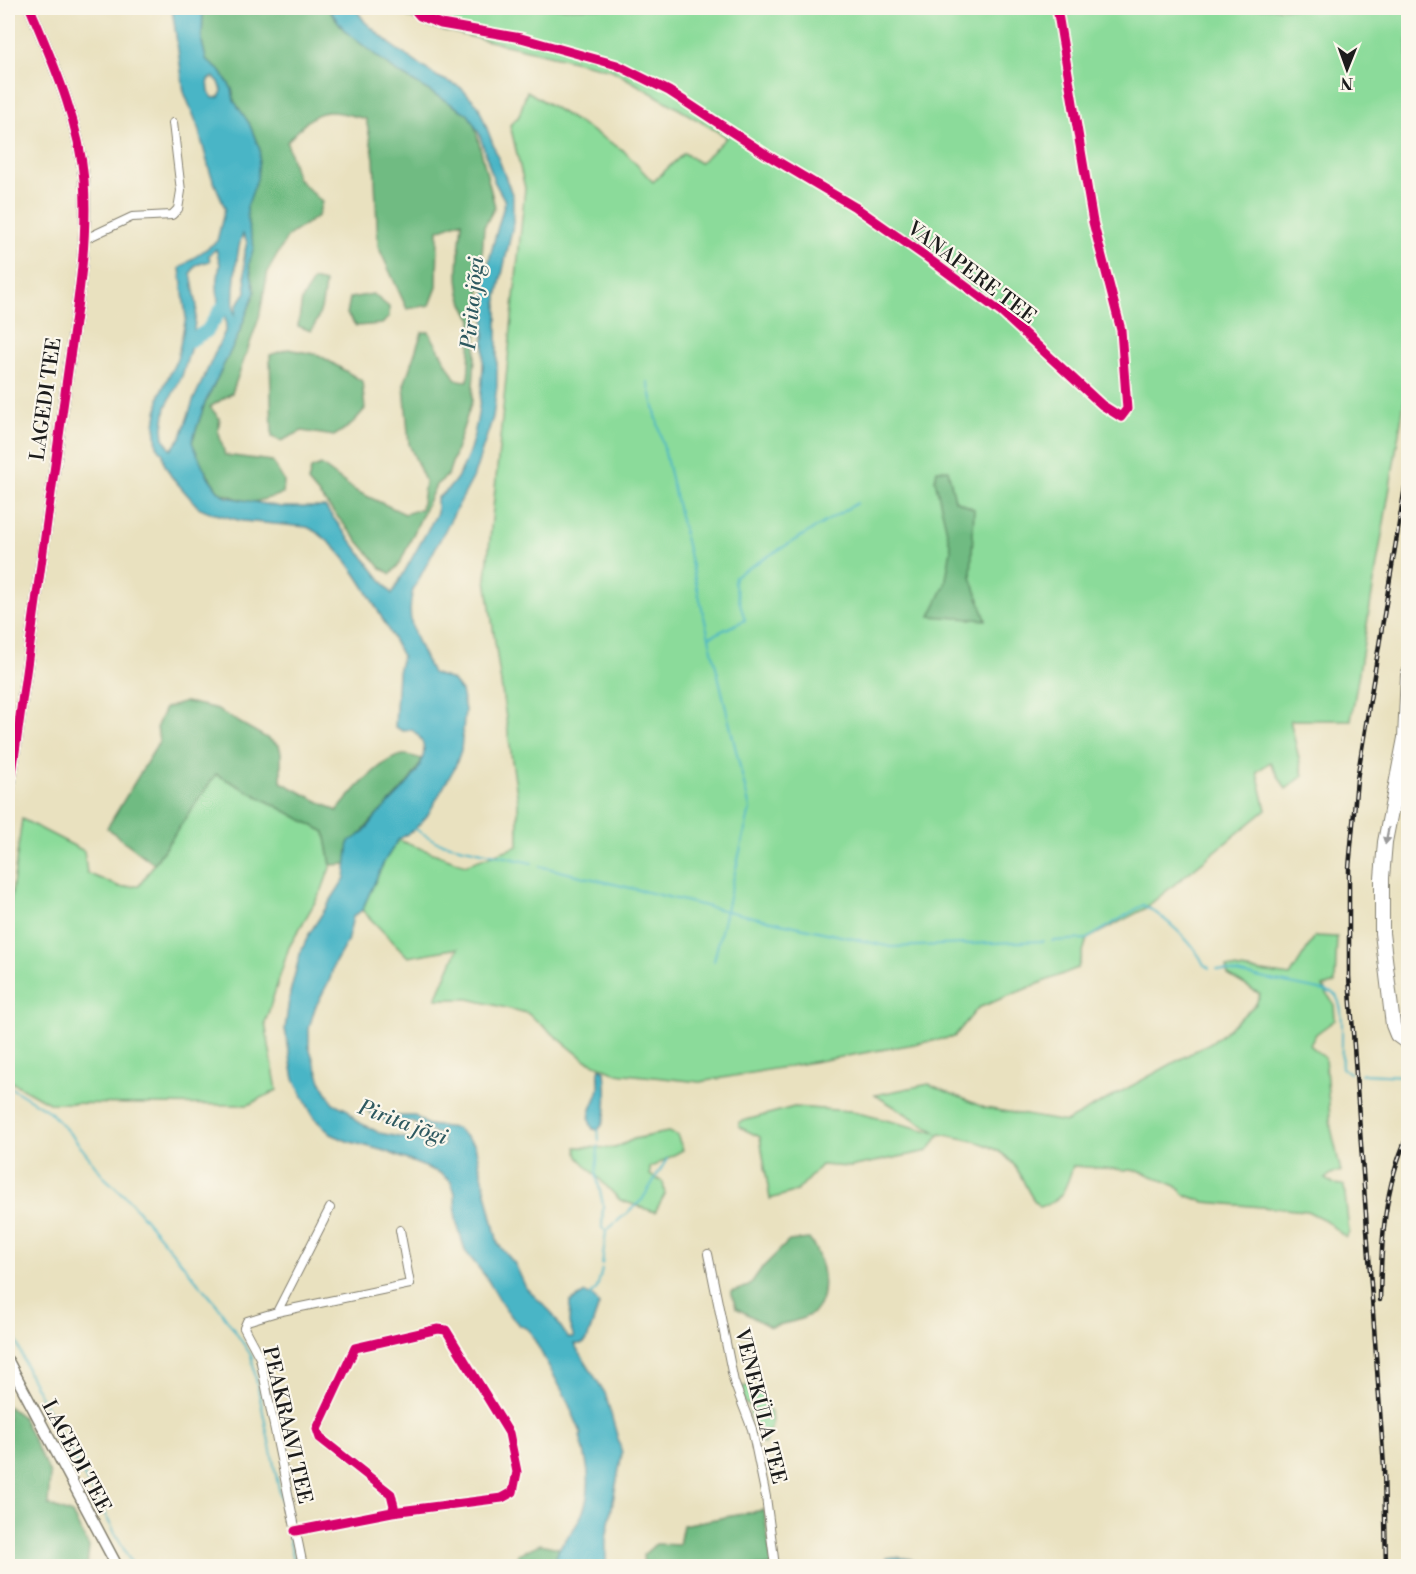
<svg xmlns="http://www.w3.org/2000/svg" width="1416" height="1574" viewBox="0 0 1416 1574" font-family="'Libre Bodoni',serif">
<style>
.green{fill:#8bdb9a;stroke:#547c5b;stroke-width:1.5}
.forest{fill:#70bb82;stroke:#466c4f;stroke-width:1.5}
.water{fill:#49b5c6;stroke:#326871;stroke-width:1.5;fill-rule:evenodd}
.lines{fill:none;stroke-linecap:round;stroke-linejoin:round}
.stream{stroke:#49b5c6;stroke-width:2}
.river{stroke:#49b5c6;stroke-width:14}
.street-casing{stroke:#827e6e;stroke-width:10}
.secondary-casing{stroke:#827e6e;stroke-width:13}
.highway-casing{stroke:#827e6e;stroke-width:16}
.street{stroke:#fff;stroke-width:8}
.secondary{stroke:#fff;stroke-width:10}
.highway{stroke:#fff;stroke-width:14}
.rail-casing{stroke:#1c1c1c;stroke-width:4.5}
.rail{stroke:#fbf7ec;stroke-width:2;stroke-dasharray:7;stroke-linecap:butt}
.cycleway-casing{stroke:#fbf7ec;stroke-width:13}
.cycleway{stroke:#d6006c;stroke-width:9}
.oneway{fill:#999}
.labels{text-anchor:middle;stroke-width:4.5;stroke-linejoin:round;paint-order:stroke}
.street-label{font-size:20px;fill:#1c1c1c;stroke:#fbf7ec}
.water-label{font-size:21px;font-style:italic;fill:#2e5960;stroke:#fbf7ec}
</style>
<rect width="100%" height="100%" fill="#fbf7ec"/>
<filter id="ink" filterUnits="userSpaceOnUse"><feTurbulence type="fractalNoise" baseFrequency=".0167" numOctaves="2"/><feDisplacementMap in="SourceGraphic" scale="12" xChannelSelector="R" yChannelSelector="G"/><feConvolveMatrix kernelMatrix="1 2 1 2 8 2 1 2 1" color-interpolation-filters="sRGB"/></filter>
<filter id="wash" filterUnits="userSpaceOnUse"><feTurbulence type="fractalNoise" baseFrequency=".008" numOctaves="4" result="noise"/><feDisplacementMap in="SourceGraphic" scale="24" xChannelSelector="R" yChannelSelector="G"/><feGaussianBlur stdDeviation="1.35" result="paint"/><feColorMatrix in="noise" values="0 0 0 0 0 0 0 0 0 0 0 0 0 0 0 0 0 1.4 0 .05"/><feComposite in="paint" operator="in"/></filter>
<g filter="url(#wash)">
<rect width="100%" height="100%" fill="#e9e1bf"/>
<path class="green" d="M393 8H1408V379L1351 720H1290L1303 776 1286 789 1270 762 1257 772 1266 810 1144 909 1087 939 1078 968 978 1008 954 1037 700 1082 616 1073 584 1059 527 1013 469 999H436L458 948 408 957 362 910 384 862 398 840 465 865 518 846V802L486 579 525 188 510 125 519 116 527 91 623 150 653 182 684 153 700 163 727 137 612 70 426 26Z
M216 774 325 832 331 865 322 890 289 947 265 1023 277 1090 248 1105 49 1103 8 1080V921L22 819 84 851 87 873 120 887 139 886Z
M1315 936 1337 937 1335 983 1323 987 1334 1005 1335 1020 1316 1034 1310 1045 1325 1058 1331 1128 1341 1172 1331 1174 1325 1179 1333 1184 1344 1185 1349 1232 1346 1238 1325 1220 1307 1211 1205 1202 1185 1195 1176 1186 1140 1171 1073 1166C1066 1186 1064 1201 1040 1207 1028 1196 1026 1184 1018 1171 1001 1142 969 1140 940 1134L928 1151 850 1167 821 1165 797 1191 770 1199 760 1137 739 1127V1122L794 1107 850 1111 937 1133 875 1095 929 1084 985 1108 1066 1122 1217 1039 1256 1004 1260 994 1228 975 1226 967 1290 976Z
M668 1132 677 1135 683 1150 650 1168V1175L663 1182 665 1194 655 1212 620 1200 578 1157 576 1147 615 1148 634 1139Z
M746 1386 757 1389 768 1403 766 1407 771 1413 772 1425 764 1444 758 1441 750 1414V1405L745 1404 739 1388Z"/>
<path class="forest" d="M203 8H328L345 31 397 72 468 114 474 123 495 207 484 227 472 401 448 475 436 485 400 563 391 574 381 568 308 482 311 469 321 465 356 491 405 514 421 509 425 481 409 444 404 385 422 332H429L456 380 468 381 472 319C450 292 460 253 462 221L438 230 437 287 430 305 407 309 378 246 374 158 366 119C321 107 318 108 287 142L297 178 322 202 318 216 288 236 268 271 259 318 232 393 210 407 220 419 218 430 225 455 272 461 284 481 283 494 251 503 219 492 200 463 192 442 205 403 237 338 255 292 249 264 247 207 260 150 249 123 234 101 232 89 222 73 206 59 202 42Z
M313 280 325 283C323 302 321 316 311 331L298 326 302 300Z
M373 294 389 307V317L382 324 356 326 347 314 350 298Z
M288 349 319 355 362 381 365 409 351 425 334 436 302 431 281 441 272 437 270 355Z
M937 470H948L955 500 974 509 971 577 986 620 930 616 945 585 951 549 935 480Z
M186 702 214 708 279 745 281 753V782L337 811C350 795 381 758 403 755 408 754 417 758 422 759 405 800 354 822 348 864L331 865 325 832 216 774 154 864 107 828 159 742 157 726 165 708Z
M809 1239C822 1255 831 1293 815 1311 805 1321 783 1323 770 1327L736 1308 731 1292 749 1286 761 1269 789 1241Z
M8 1406 22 1417 50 1474 48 1505 72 1514 89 1547 87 1566H8Z
M764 1510 772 1566H644L643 1555 656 1544 679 1545 683 1525Z
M540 1544 559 1548 555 1566H518V1554Z"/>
<path class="water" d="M172 8H203L202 42 206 59 222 73 232 89 234 101 249 123 260 150 257 179 247 207 248 225 254 246 249 264 255 292 237 338 205 403 192 442 207 475 219 492 227 497 281 507H325L392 594 437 513V498C491 466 482 336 486 281 488 255 499 227 505 201L494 181 479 133 468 114 397 72 345 31 328 8H355L365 22 395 48 438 77 460 87 478 105 513 197V225L497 297V386L493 417 473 478 413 590C404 624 418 642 432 673L452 680 461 691 465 710 461 750 455 767 427 816 415 829 398 840 384 862 362 910 353 917 347 942 334 964 330 979 315 1008 309 1028V1047L322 1084 333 1103 348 1110 356 1121 380 1133 444 1146 441 1134C429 1133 424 1127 414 1123 396 1116 382 1128 368 1110L371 1109 384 1116H415L428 1125 456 1128 475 1145 498 1244 515 1264 526 1288 551 1312 568 1338H574L569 1324 570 1302 585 1293 593 1296 599 1305 587 1340 583 1344H574L605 1393 622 1453 606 1539V1566H555C556 1543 568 1540 578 1522 594 1494 589 1466 580 1436L582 1435 566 1398 529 1330 518 1324 505 1309 486 1277 465 1251 456 1220 455 1193 451 1182 440 1173 385 1151 347 1141 331 1134 314 1118 294 1079 285 1029 290 993 300 954 309 934 345 878 349 841C353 838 356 839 360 835 367 830 372 821 378 814 395 797 447 755 412 730L403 731 395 727 398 672 402 656C381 617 349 546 307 527L242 521 212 513 198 507 171 476 164 463 163 454 157 446 155 425 160 394 177 359 186 318 180 268 217 241 225 208 210 172 197 124 184 92ZM214 77 219 82 222 91 219 97 213 98 209 92 208 79ZM243 234 247 242 244 256 246 292 237 305 235 315C231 304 237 245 243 234ZM216 249 220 264 217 285 218 305 225 313 226 329 193 401 181 437 171 450 164 439 163 428 166 407 182 376 192 343 197 307 191 273 196 265 210 261 209 255Z
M600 1068 605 1071C606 1087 610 1119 598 1130L593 1129C583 1114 597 1102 599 1088 600 1081 597 1075 600 1068Z
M895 1557 911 1559 919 1566H884L887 1558Z"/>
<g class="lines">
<path class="stream" d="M648 382 750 809 714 961
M709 637 745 620 734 583 735 576 857 503
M412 827 437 842 532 863
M539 866 726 911 891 947 1043 941
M1052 941 1087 939 1143 905C1164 916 1195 944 1204 965L1209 968
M1216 969 1334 993C1347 1007 1340 1049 1342 1068L1350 1073
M1361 1074 1408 1076
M8 1086 50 1112 74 1138 105 1178 129 1200 217 1305 251 1355 295 1566
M598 1130 599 1141
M598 1146 596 1174 603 1204 602 1228 606 1231
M602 1265 606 1231 642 1200 667 1159
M591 1295 597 1288 602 1269
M8 1317 29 1375 133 1566"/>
<path class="river" d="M189 341 207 331 226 302"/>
</g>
</g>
<g filter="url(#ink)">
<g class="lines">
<defs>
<path id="street" d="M413 8 420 16 441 24 521 38 617 65 669 91 767 155 855 207 925 256 1002 313 1102 405 1121 417 1127 409 1121 330 1093 222 1057 8
M83 240 132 217 172 215 178 209 181 191 173 123
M708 1254 734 1382 752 1429 766 1497 775 1566
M277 1312 330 1208
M295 1531 392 1512 502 1498 513 1492 517 1472 509 1433 446 1330 438 1329 355 1348 317 1429 320 1438 391 1494 394 1506 392 1512
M303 1566 260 1358 244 1328 247 1321 277 1312 410 1284 400 1230"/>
<path id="secondary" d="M8 802C26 666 47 529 65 393 74 323 89 251 84 180 79 120 53 63 30 8
M8 1361 117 1566"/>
<path id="highway" d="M1408 674 1405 738 1385 842 1382 878V933L1393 1025 1397 1035 1408 1043"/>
</defs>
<use href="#street" class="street-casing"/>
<use href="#secondary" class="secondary-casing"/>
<use href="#highway" class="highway-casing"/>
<use href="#street" class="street"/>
<use href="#secondary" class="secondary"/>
<use href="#highway" class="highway"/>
<defs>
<path id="rail" d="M1380 1300C1381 1244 1384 1186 1408 1135
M1386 1566 1384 1467 1349 976V868L1357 779 1408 469"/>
</defs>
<use href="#rail" class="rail-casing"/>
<use href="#rail" class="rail"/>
<defs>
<path id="cycleway" d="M413 8 420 16 441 24 521 38 617 65 669 91 767 155 855 207 925 256 1002 313 1102 405 1121 417 1127 409 1121 330 1093 222 1057 8
M8 802C26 666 47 529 65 393 74 323 89 251 84 180 79 120 53 63 30 8
M295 1531 392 1512 502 1498 513 1492 517 1472 509 1433 446 1330 438 1329 355 1348 317 1429 320 1438 391 1494 394 1506 392 1512"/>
</defs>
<use href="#cycleway" class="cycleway-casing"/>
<use href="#cycleway" class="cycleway"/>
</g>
<defs><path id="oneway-solid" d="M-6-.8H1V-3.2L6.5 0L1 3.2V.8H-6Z" transform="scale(1.5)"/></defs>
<use class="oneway" href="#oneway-solid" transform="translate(1387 836) rotate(101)"/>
</g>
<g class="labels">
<g class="street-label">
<text transform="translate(972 272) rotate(37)" y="7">VANAPERE TEE</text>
<text transform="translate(45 399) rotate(-82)" y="7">LAGEDI TEE</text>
<text transform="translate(761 1406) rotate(76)" y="7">VENEKÜLA TEE</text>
<text transform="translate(288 1425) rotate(77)" y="7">PEAKRAAVI TEE</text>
<text transform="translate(77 1456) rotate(62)" y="7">LAGEDI TEE</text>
</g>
<g class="water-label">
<text transform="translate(472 303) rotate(-85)" y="7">Pirita jõgi</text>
<text transform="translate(403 1122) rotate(20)" y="7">Pirita jõgi</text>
</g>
</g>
<rect width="1416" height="1574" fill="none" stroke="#fbf7ec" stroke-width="30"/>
<g transform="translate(1347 69) rotate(181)" stroke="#fbf7ec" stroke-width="4.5" paint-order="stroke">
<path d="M0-4.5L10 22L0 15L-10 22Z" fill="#1c1c1c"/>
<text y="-9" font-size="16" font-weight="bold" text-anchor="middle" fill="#1c1c1c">N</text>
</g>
</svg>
